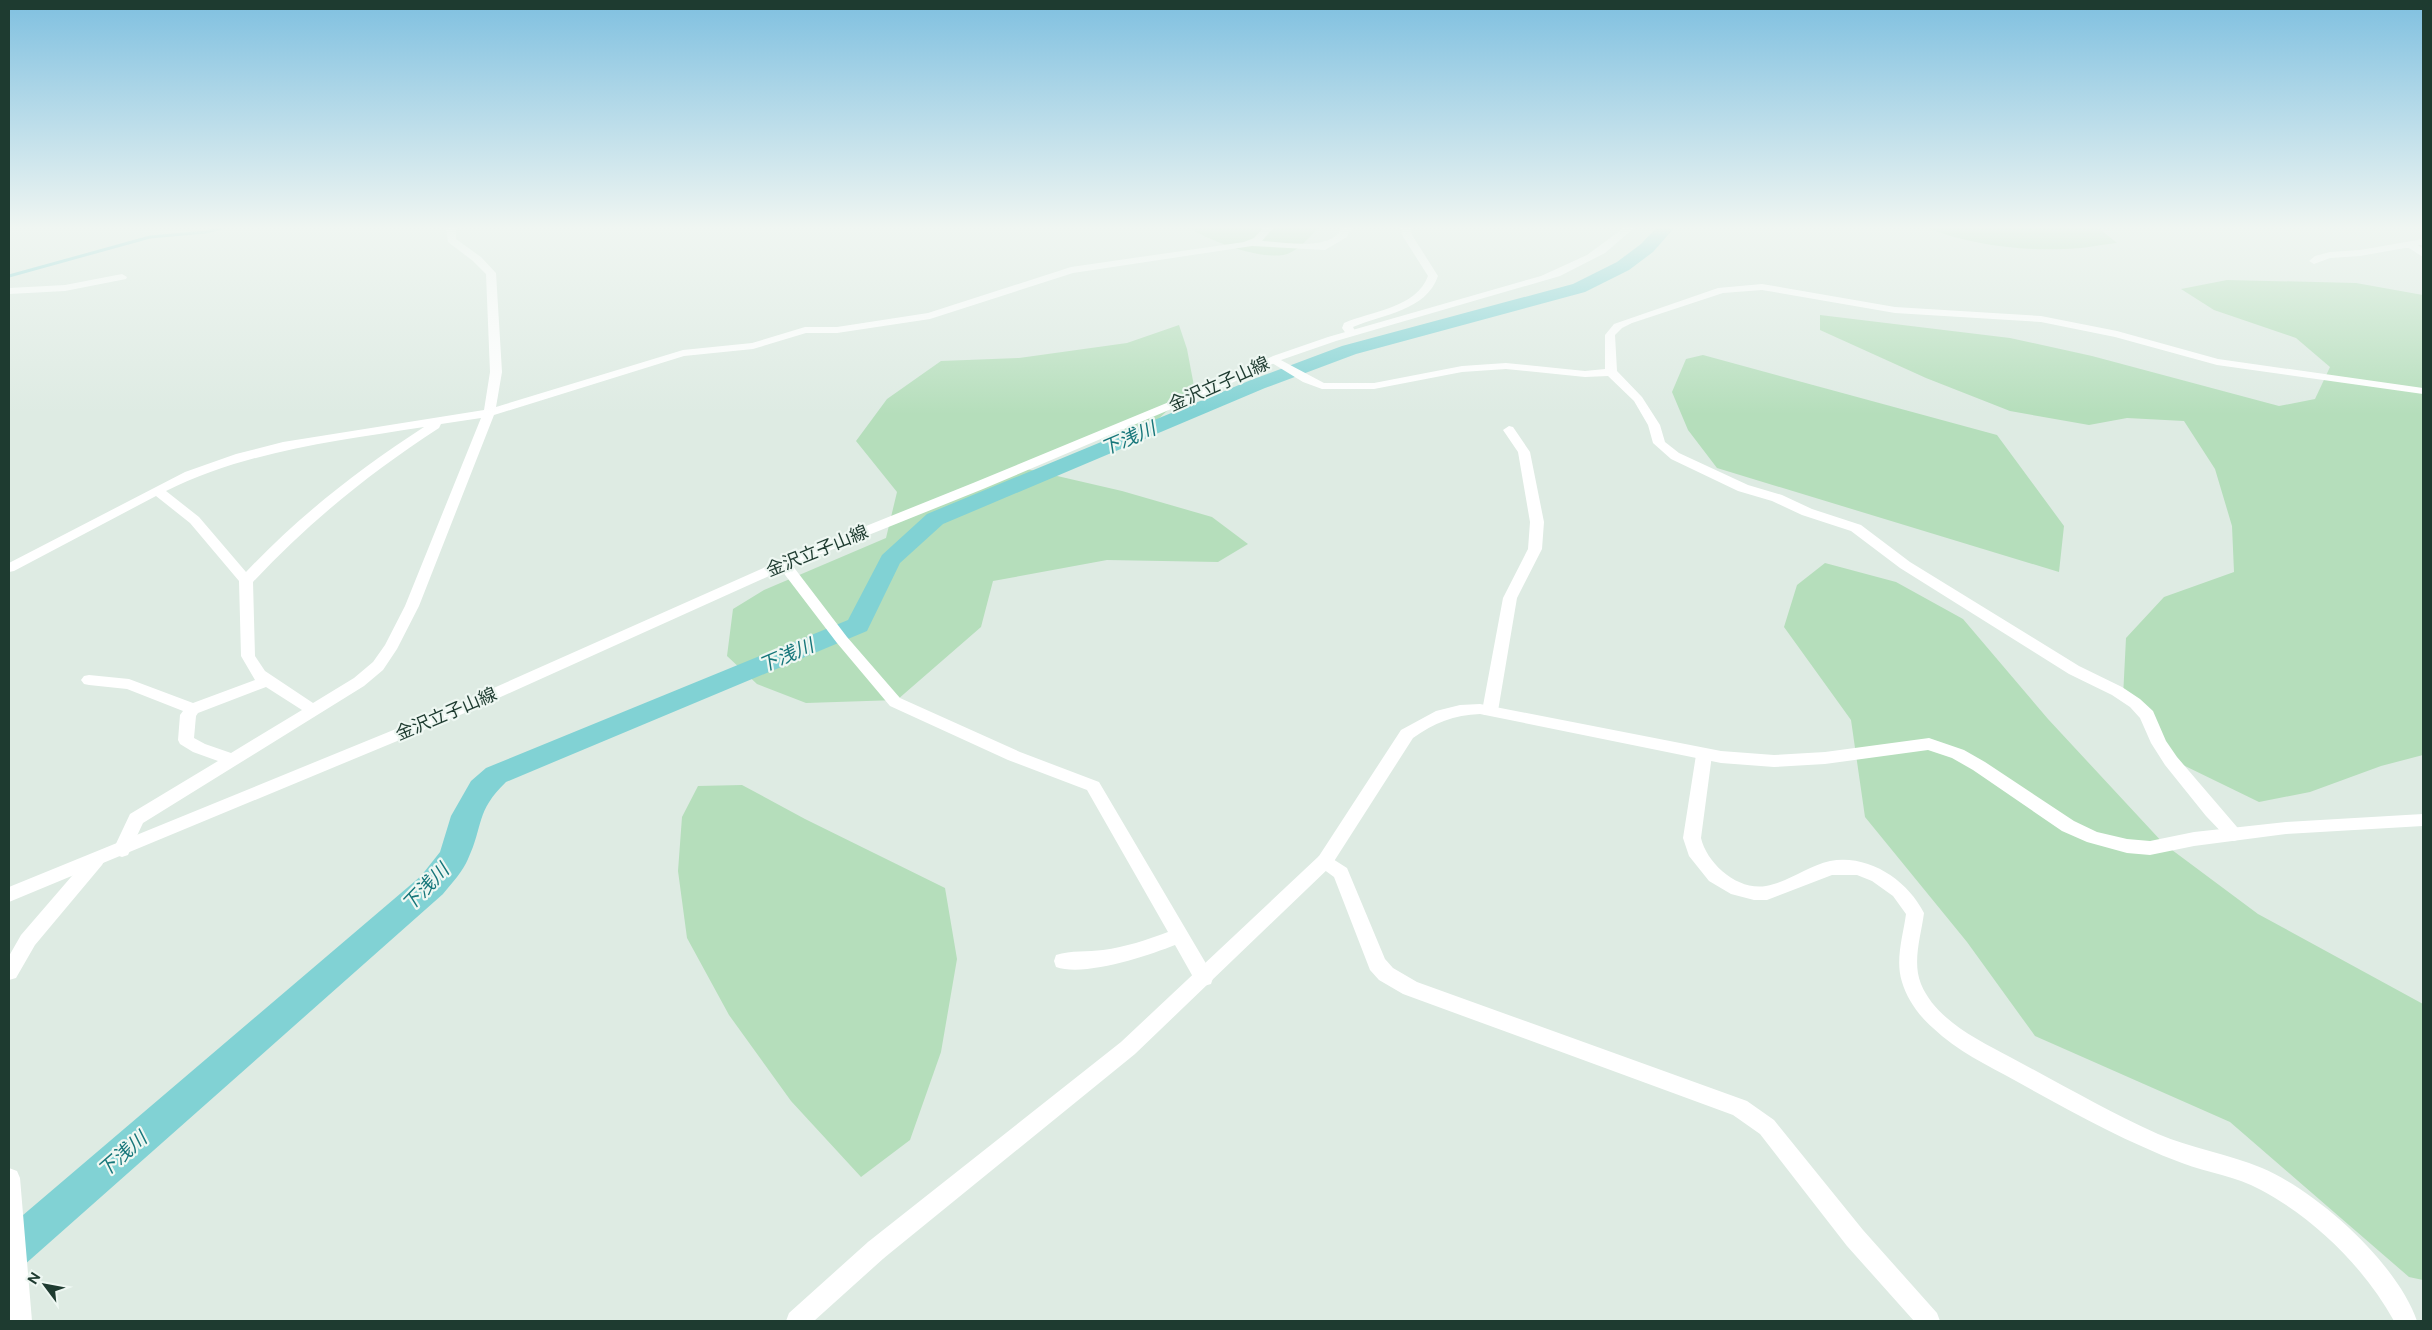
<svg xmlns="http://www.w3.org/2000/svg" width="2432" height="1330" viewBox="0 0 2432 1330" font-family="'Public Sans','Noto Sans JP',sans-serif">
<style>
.green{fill:#b5debb}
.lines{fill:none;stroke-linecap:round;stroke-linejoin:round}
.stream{stroke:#81d2d4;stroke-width:3}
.river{fill:#81d2d4;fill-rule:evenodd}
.minor{fill:#fff;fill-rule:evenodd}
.tertiary{fill:#fff;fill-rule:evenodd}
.labels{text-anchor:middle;stroke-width:4.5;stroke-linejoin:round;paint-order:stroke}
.street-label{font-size:18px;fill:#1e3b30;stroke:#eef7f2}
.water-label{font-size:19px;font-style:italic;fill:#16767a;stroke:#eef7f2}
</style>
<rect width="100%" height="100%" fill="#deebe3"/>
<path class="green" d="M1187 227H1319C1310 237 1296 253 1283 255 1256 259 1211 241 1187 227Z
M1925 227H2097L2117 243C2099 245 2081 249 2064 249 2018 251 1967 244 1925 227Z
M2227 280 2356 283 2423 295V755L2381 766 2310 792 2259 802 2183 765 2123 697 2126 638 2164 597 2234 572 2232 526 2215 469 2184 421 2127 418 2089 425 2010 411 1926 378 1820 330V315L2010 338 2092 356 2279 406 2315 399 2330 367 2296 338 2214 310 2181 289Z
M1179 325 1187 349 1194 386 1155 422 1062 450 1027 469 1122 491 1212 517 1248 544 1218 562 1107 560 993 581 981 627 897 700 806 703 757 684 727 656 733 609 764 590 886 538 897 492 856 441 887 399 941 361 1019 358 1127 343Z
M1703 355 1997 435 2064 526 2059 572 1717 468 1688 430 1672 392 1686 359Z
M1825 563 1896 582 1963 619 2048 719 2164 844 2258 914 2423 1004V1280L2409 1277 2230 1122 2035 1036 1967 942 1865 817 1851 720 1784 627 1797 585Z
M742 785 805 819 945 888 957 959 941 1052 910 1140 861 1177 791 1101 729 1015 687 938 678 871 682 817 698 786Z"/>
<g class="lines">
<path class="stream" d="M9 276 150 237 206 232 225 227"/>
<path class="river" d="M1657 227H1675L1653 252 1629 270 1585 292 1356 354 1265 388 943 524 900 563 867 631 506 782C475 812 484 825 468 859 463 871 452 883 443 894L23 1266 9 1271V1227L421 876 440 852 451 816 471 781 486 768 848 620 882 555 927 514 1251 380 1342 346 1573 284 1617 262 1641 244Z"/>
<path class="minor" d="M446 227H456V239L481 257 496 273 502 372 496 407 683 350 752 343 805 327H837L928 313 1071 267 1244 242 1254 238 1264 227H1274L1262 241C1284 242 1333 252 1342 227H1352L1347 237 1325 250 1252 246 1073 273 930 319 837 333H806L753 349 684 356 494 415 419 606 397 649 383 670 364 686 143 823 128 855 122 857 116 855 113 850 130 814 218 761 193 752 180 744 178 740 180 715 183 711 127 689 89 685 84 684 81 680 84 676 89 675 129 679 193 703 255 680 241 656 239 581 190 523 156 496 14 571 9 572V563L185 472 236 454 283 442 484 410 490 372 486 274 473 261 448 242ZM481 418 405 606 385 645 373 662 354 678 313 703 265 671 255 656 253 582C309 522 371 472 439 428L441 424ZM424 427C359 469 299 516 246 572L199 517 166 491C247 451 335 441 424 427ZM266 687 302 710 231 753 205 744 194 738 196 716 198 713Z
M1401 227H1411L1412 235 1438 276C1426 311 1383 314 1353 327L1356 333 1351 336 1347 335 1342 328 1344 323C1372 311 1416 308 1428 276L1402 235Z
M2423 239V245H2418L2423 249V257L2409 248H2405L2360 256 2330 258 2314 264 2309 261 2315 256 2330 252 2360 250Z
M122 274 127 277 126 279 65 291 9 294V288L65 285Z
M1762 284 1895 307 2041 316 2117 331 2218 359 2423 388V394L2217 365 2115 337 2041 322 1895 313 1762 290 1723 293 1632 323 1622 328 1615 335 1617 371 1642 397 1660 425 1665 442 1679 453 1748 485 1782 495 1812 509 1861 525 1910 562 2079 666 2122 687 2140 699 2153 711 2166 741 2177 757 2243 834 2240 839 2234 841 2228 839 2206 816 2165 765 2151 743 2140 718 2130 707 2112 695 2069 674 1900 568 1851 531 1802 515 1772 501 1738 491 1671 459 1653 443 1648 425 1634 401 1608 376 1585 377 1506 369 1462 372 1374 389H1322L1303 382 1267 360 1273 357 1277 358 1324 383H1374L1462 366 1506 363 1585 371 1605 369V335L1614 324 1718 288Z
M1509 426 1513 427 1530 452 1544 522 1542 549 1517 598 1498 711 1496 715H1484L1482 711 1503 598 1528 549 1530 522 1518 452 1503 430Z
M784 560 789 561 847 637 900 698 1020 752 1099 782 1211 972 1213 978 1211 984 1204 986 1197 984 1175 945C1147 956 1085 977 1056 967L1054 961 1056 955C1071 950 1088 952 1103 950 1126 947 1146 940 1168 932L1087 790 1008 760 890 706 837 643 779 567 777 564 779 561Z
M1704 749 1710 751 1712 755 1701 838C1707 864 1738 891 1766 886 1788 882 1808 866 1830 861 1869 854 1907 880 1924 913 1921 936 1912 962 1921 984 1936 1020 1978 1040 2010 1057 2059 1083 2107 1111 2158 1134 2191 1148 2228 1154 2262 1168 2318 1192 2397 1263 2417 1321H2394C2364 1267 2315 1219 2261 1190 2236 1176 2208 1173 2182 1163 2124 1141 2070 1111 2016 1081 1987 1065 1957 1051 1933 1028 1919 1016 1907 999 1902 982 1895 960 1903 936 1906 914L1893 896 1872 881 1857 875H1832L1767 900H1754L1731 894 1709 881 1689 856 1683 838 1696 755 1698 751Z
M96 853 102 855 105 860 102 865 35 945 16 978 9 980V956L21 935 90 855Z
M1325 854 1347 868 1385 959 1393 968 1417 982 1747 1101 1774 1120 1863 1230 1937 1313 1940 1321H1914L1847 1246 1760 1134 1733 1115 1403 994 1379 980 1370 970 1334 877 1319 866 1316 861 1319 856Z
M9 1168 17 1171 20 1178 32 1321H9Z
M876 1239 884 1242 887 1250 884 1258 814 1321H786L789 1313 868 1242Z"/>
<path class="tertiary" d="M1625 227H1635L1605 253 1560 276 1336 341 1281 360 1223 387 983 489 789 567 472 710 9 902V887L462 702 779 561 973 483 1215 383 1273 356 1328 337 1541 276 1587 255Z
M1480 704 1721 751 1774 755 1825 752 1929 738 1964 750 1985 762 2074 821 2097 832 2127 839 2150 841 2194 832 2286 822 2423 814V826L2286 834 2194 846 2150 855 2127 853 2087 842 2062 831 1973 770 1952 758 1928 750 1825 764 1774 767 1721 763 1480 714C1454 715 1434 723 1413 738L1331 866 1135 1054 884 1258 876 1261 868 1258 865 1250 868 1242 1121 1042 1319 856 1401 730 1436 711 1460 705Z"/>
</g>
<linearGradient id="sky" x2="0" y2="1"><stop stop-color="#7fc0e0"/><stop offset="0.55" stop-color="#f0f6f2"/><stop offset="1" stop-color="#f0f6f2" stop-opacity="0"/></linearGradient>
<rect width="2432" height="414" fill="url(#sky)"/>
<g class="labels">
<g class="street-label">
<text transform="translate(1219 384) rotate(-24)" y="6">金沢立子山線</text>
<text transform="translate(817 551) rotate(-22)" y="6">金沢立子山線</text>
<text transform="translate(446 714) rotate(-23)" y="6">金沢立子山線</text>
</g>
<g class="water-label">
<text transform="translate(1128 438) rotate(-23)" y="7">下浅川</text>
<text transform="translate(786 655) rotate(-23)" y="7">下浅川</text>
<text transform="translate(425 887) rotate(-46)" y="7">下浅川</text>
<text transform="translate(122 1154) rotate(-41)" y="7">下浅川</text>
</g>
</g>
<rect width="2432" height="1330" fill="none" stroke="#1e3b30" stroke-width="20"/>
<g transform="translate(45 1285) rotate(302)" stroke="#eef7f2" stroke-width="4" paint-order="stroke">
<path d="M0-4L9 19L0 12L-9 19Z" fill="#1e3b30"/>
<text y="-8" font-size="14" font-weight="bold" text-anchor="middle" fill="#1e3b30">N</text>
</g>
</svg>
